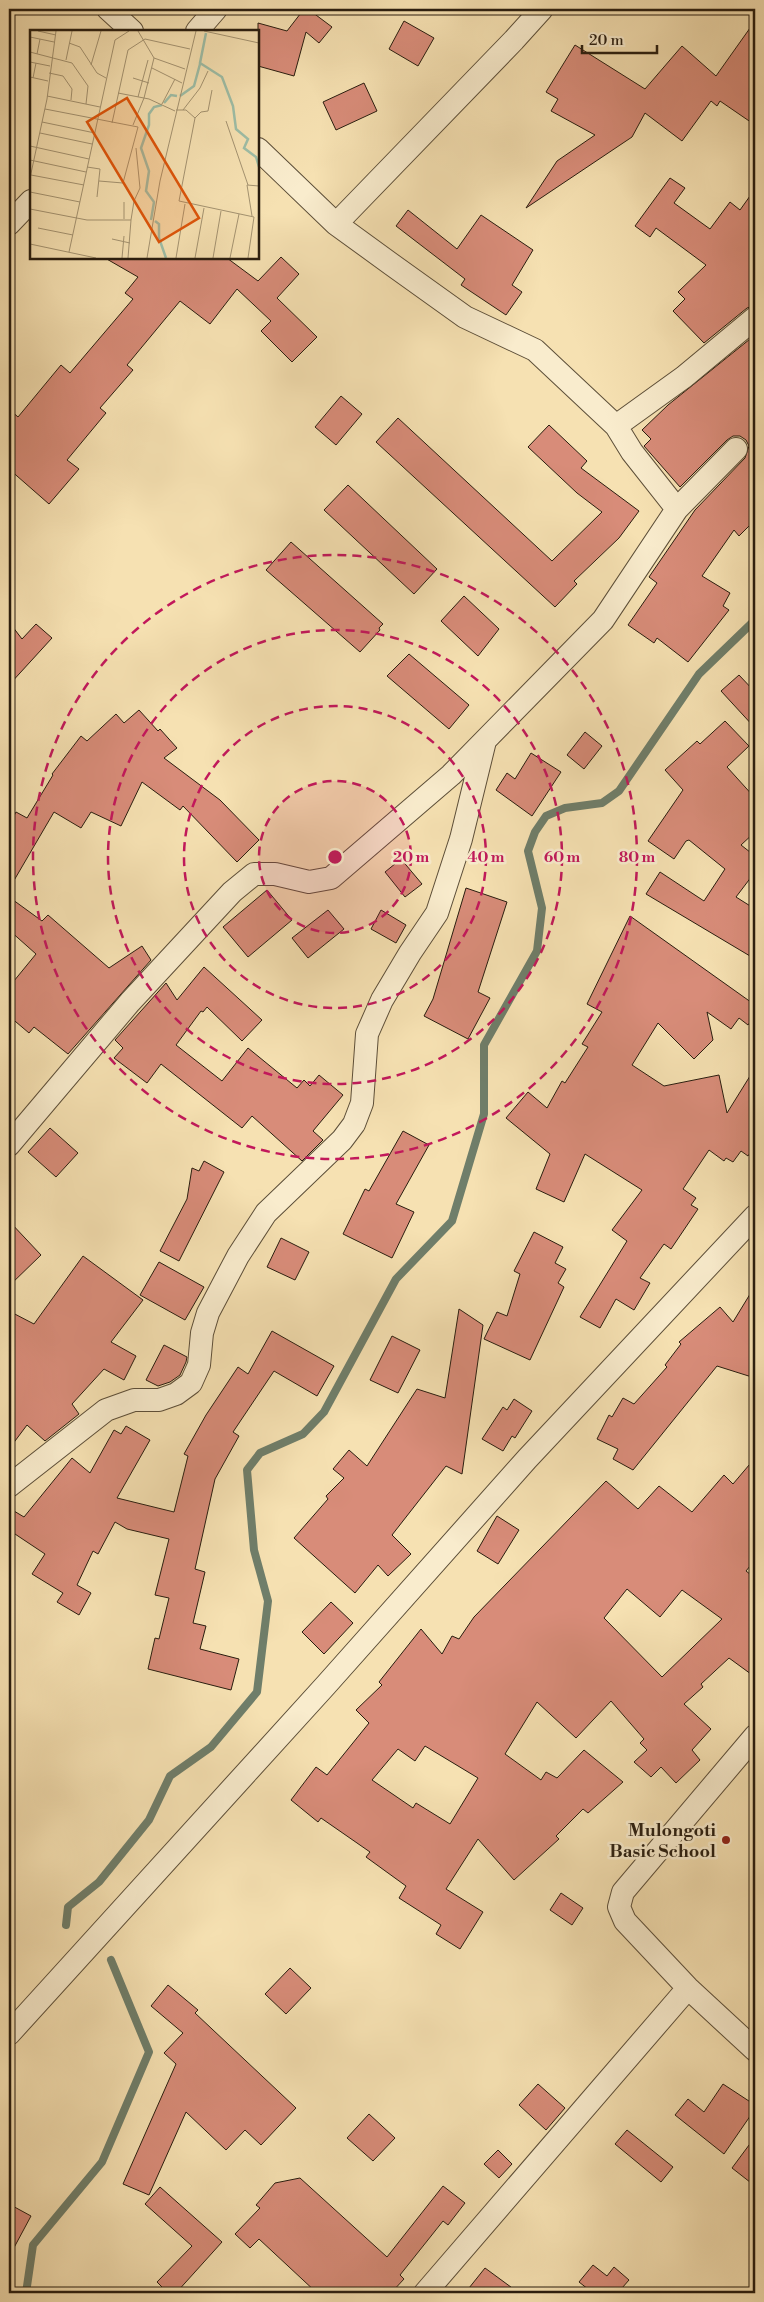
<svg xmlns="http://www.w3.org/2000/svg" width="764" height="2302" viewBox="0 0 764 2302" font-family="'Libre Bodoni',serif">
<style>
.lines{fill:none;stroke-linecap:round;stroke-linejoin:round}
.stream{stroke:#6f7e6a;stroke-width:8}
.building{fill:#d88c79;stroke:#291d0f;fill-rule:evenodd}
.street-casing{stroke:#5c4e38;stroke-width:24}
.street{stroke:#f9eccd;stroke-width:22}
.ring{fill:none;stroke:#c2185b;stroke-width:2.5;stroke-dasharray:9 6}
.poi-dot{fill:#8f2418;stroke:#f9eccd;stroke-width:2}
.labels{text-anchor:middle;stroke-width:5;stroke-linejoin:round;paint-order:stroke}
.poi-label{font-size:18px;font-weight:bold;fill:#291d0f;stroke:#f9eccd;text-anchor:end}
.inset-river{fill:none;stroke:#9ebea7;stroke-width:2.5}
.inset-road{fill:none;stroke:#a49371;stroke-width:1}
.view{fill:#de560c;fill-opacity:0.15;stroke:#de560c;stroke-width:2.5}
.inset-edge{fill:none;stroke:#291d0f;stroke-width:2.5}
.centre{fill:#c2185b;stroke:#f9eccd;stroke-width:2.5}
.ring-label{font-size:15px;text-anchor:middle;font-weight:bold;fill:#c2185b;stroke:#f9eccd;stroke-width:5;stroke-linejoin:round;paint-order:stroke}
</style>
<rect width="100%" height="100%" fill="#f6e1b2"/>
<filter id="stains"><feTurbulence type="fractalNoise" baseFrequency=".004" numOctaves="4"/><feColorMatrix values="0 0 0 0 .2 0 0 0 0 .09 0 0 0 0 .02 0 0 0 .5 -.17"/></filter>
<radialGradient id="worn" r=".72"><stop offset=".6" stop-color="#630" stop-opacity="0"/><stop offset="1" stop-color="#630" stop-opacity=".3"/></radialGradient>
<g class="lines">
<path class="stream" d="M66 1925 68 1907 99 1882 149 1820 170 1776 211 1747 257 1692 268 1601 254 1550 247 1470 260 1453 303 1434 324 1412 396 1279 452 1221 484 1114V1045L537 951 542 908 528 851 535 832 546 816 565 808 602 803 619 791 699 674 755 620
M26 2293 33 2245 102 2162 149 2052 111 1960"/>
</g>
<path class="building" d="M304 9H313L312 12 332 27 319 43 306 32 294 76 258 66V23L287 31Z
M404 21 434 38 418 66 389 49Z
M755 21V125L720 101 717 106 711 101 682 141 645 113 632 137 526 208 557 161 595 135 551 111 558 99 546 92 575 45 645 89 682 46 716 76Z
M364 83 377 111 336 130 323 102Z
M670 178 685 188 674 203 710 229 730 202 740 210 755 189V305L747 308 704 343 673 311 685 299 678 292 706 265 656 228 650 237 635 226Z
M408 210 457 249 481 215 533 250 512 285 522 292 506 315 461 285 465 279 396 226Z
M281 257 299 274 277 298 317 337 292 362 261 331 271 321 237 289 210 324 180 301 127 365 133 370 100 408 106 413 67 460 79 469 49 504 9 469V409L18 417 61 365 70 373 133 299 125 293 138 277 105 258H227L258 281Z
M755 335V520L739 536 734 530 702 576 730 593 723 606 729 610 688 662 657 638 654 643 628 625 657 583 649 577 695 510 745 458 749 446 746 440 740 436H733L727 440 680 487 644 446 651 439 642 430 668 405Z
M341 396 362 414 336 445 315 427Z
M398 418 552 561 602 512 577 493 528 447 549 425 587 461 581 468 639 511 619 538 574 581 577 584 555 607 376 442Z
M348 485 437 569 414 594 324 510Z
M291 542 383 624 379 628 380 630 360 652 266 570Z
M464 596 499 629 478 656 441 621Z
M9 622 22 639 36 624 52 638 9 685Z
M409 654 469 705 449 729 387 676Z
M739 675 755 692V728L721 691Z
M139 710 158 731 160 729 177 748 164 758 220 800 259 840 237 862 183 806 180 810 142 782 121 826 91 812 81 828 54 812 9 889V825L16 812 27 818 53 775 52 774 81 736 87 741 116 714 124 723Z
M725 721 749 746 727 767 755 798V832L741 845 755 856V872L736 897 755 909V959L646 894 660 872 704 901 725 869 689 840 686 841 674 859 648 841 683 790 665 770 697 741 700 744Z
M585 732 602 746 584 769 567 755Z
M531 753 561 772 532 816 496 790 507 773 515 779Z
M401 859 422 884 405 897 385 872Z
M466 888 507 902 478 992 490 998 468 1039 424 1016 433 999Z
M267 890 292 920 248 957 223 927Z
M9 897 42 921 48 915 109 968 142 946 151 960 68 1054 34 1027 29 1033 9 1016V987L36 954 9 930Z
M328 910 344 929 308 958 292 938Z
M381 910 406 925 396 943 371 929Z
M630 916 755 1005V1015L748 1025 739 1018 731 1029 707 1012 713 1040 694 1059 658 1023 632 1065 664 1086 719 1075 727 1113 755 1068V1145L748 1156 741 1151 733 1162 726 1158 724 1161 709 1150 683 1189 696 1198 691 1205 698 1209 671 1249 664 1244 640 1278 650 1283 634 1310 616 1299 600 1328 580 1317 627 1241 612 1230 642 1190 585 1154 564 1202 536 1189 550 1154 506 1118 528 1092 547 1108 562 1081 565 1083 588 1047 582 1044 602 1012 587 1004Z
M204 967 262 1020 242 1041 207 1007 203 1012 201 1011 176 1045 222 1081 248 1048 297 1088 304 1080 310 1086 319 1075 343 1095 313 1131 323 1140 302 1161 252 1116 242 1128 161 1064 147 1083 114 1058 123 1048 115 1040 166 983 177 1000Z
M50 1128 78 1153 56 1177 28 1152Z
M403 1131 429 1145 396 1204 414 1212 392 1258 343 1234 365 1189 369 1191Z
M204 1161 224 1172 179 1261 160 1251 187 1199 192 1168 199 1171Z
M9 1221 41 1255 9 1286Z
M534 1232 563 1247 555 1263 566 1269 558 1283 564 1287 530 1360 484 1339 497 1312 507 1316 520 1274 514 1271Z
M281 1238 309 1252 295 1280 267 1267Z
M83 1256 143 1300 111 1342 136 1356 124 1380 104 1369 72 1404 79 1414 45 1441 27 1425 9 1449V1311L34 1324Z
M159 1262 204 1287 185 1320 140 1295Z
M755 1286V1378L717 1366 633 1470 613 1459 618 1449 597 1439 609 1415 612 1417 623 1398 634 1404 667 1367 665 1365 681 1344 679 1342 720 1307 733 1322Z
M459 1309 483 1325 462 1474 446 1466 392 1535 411 1554 388 1576 378 1565 355 1593 294 1538 328 1499 326 1496 344 1478 333 1469 349 1450 367 1466 417 1389 445 1398Z
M272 1331 334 1366 317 1396 274 1371 233 1432 239 1436 215 1479 195 1569 205 1572 193 1623 206 1626 200 1649 239 1659 231 1690 148 1669 155 1638 159 1639 169 1598 155 1595 169 1539 127 1529 115 1522 98 1554 93 1551 77 1585 91 1593 79 1615 57 1602 63 1593 32 1574 45 1554 9 1530V1508L24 1517 72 1458 90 1473 114 1430 121 1434 126 1426 150 1440 117 1498 174 1512 188 1456 184 1454 206 1415 238 1367 248 1374Z
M392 1336 420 1350 398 1393 370 1380Z
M164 1345 187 1357 186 1362 180 1375 170 1382 158 1386 146 1380Z
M514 1399 532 1411 515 1438 512 1436 503 1451 482 1439 503 1407 507 1410Z
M755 1458V1560L746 1571 755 1578V1677L729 1658 701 1684 703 1687 684 1704 711 1729 692 1750 700 1760 676 1783 661 1767 651 1777 634 1762 647 1750 640 1743 644 1739 611 1701 576 1738 537 1702 505 1754 541 1780 546 1772 557 1778 584 1750 623 1782 588 1813 583 1809 556 1836 559 1839 514 1880 478 1839 446 1889 483 1912 460 1949 436 1934 441 1925 399 1898 406 1886 366 1857 370 1852 321 1818 318 1822 291 1800 316 1767 327 1775 369 1723 356 1710 382 1685 379 1682 421 1629 442 1654 452 1636 459 1639 474 1617 606 1481 638 1509 659 1486 692 1512 724 1475 733 1484ZM627 1589 660 1617 682 1590 722 1619 662 1677 604 1618ZM425 1746 478 1778 450 1824 416 1803 413 1808 372 1780 398 1749 415 1761Z
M497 1516 519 1530 498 1564 477 1551Z
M331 1602 353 1623 324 1654 302 1632Z
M561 1893 583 1908 572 1925 550 1910Z
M290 1968 311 1988 286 2014 265 1994Z
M168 1985 198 2010 195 2013 296 2108 261 2145 245 2130 226 2150 186 2112 149 2195 123 2184 176 2064 164 2053 183 2033 151 2006Z
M538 2084 565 2108 546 2130 519 2105Z
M723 2084 755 2105V2109L724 2154 675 2115 688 2099 704 2112Z
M369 2114 395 2138 373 2161 347 2138Z
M627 2130 673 2167 661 2182 615 2144Z
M755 2137V2186L732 2168Z
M498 2150 512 2164 499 2178 484 2164Z
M300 2178 387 2257 443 2186 465 2203 448 2225 443 2221 400 2275 404 2279 391 2293H317L259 2239 250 2248 235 2234 260 2208 256 2205 275 2183Z
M160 2187 222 2242 176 2293H168L157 2282 192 2246 145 2204Z
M9 2204 31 2216 9 2257Z
M593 2265 607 2276 614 2267 629 2280 622 2288 628 2293H593L579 2282Z
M485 2268 519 2293H465Z"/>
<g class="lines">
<defs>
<path id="street" d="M108 9 132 31
M197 31 216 9
M9 224 31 201
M336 224 514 40 542 9
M616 426 684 377 755 318
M677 509 736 449
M9 1145 130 1002 232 892 254 874H275L309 882 331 878 451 775 603 620 677 509 632 452 616 426 535 350 465 317 391 264 336 224 258 149
M9 1486 106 1410 134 1400H159L176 1394 191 1383 199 1365 202 1333 208 1313 238 1256 266 1213 342 1140 354 1124 362 1103 367 1034 382 1000 410 953 437 913 461 839 485 741
M755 1736 623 1892 619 1907 625 1921 688 1988 755 2050
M9 2034 326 1685 527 1459 755 1216
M425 2293 688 1988"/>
</defs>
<use href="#street" class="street-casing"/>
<use href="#street" class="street"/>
</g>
<circle cx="335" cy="857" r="76" fill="#c2185b" fill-opacity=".12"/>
<g class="ring">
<circle cx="335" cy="857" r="76"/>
<circle cx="335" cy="857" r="151"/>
<circle cx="335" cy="857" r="227"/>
<circle cx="335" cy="857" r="302"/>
</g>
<circle class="poi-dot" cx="726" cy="1840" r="5"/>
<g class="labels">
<g class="poi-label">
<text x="716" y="1836">Mulongoti<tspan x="716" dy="21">Basic School</tspan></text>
</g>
</g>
<g transform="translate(30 30)">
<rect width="229" height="229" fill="#f6e1b2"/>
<path class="inset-river" d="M176 3 170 33 192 47 203 76 206 99 218 109 214 118 226 127 229 137M150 66 164 56 170 34M134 73 141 65 147 66M121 190 124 172 116 161 119 141 111 118 119 95V84L124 77 132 75M125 191 129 194V208L136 228"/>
<path class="inset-road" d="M8 1 26 5M108 1 124 28 155 39M174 1 229 13M0 7 24 12M39 13 50 17 67 43 76 48M0 22 42 33 58 56 56 74M7 24 10 9M36 30 42 1M0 32 20 36M61 35 71 1M122 38 152 53M19 43 33 46 42 59 41 70M0 47 18 51M3 48 6 33M103 48 119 53M182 60 178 81 171 82 165 88 149 171 224 187 218 228M88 63 119 69 145 81M17 66 70 77M108 67 118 30M132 74 145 49M15 79 108 97 93 153 69 151M146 80H156L165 88M153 80 170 58 178 41M196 91 218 155M12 92 65 103M82 93 98 20 115 9 160 19M103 95 114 68 124 28M10 103 62 114M0 116 59 129M0 130 56 142M57 137 70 139 67 167M1 145 54 155M0 148 17 69 26 1M0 162 50 172M0 179 57 190H101L98 228M222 186 217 155 229 156M94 189V172M101 190 104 171 110 158 106 118M8 198 43 205M82 209 100 213M0 214 66 228M39 222 85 10 99 1M92 228 94 206M117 228 130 151 166 1M146 228 155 174M165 228 174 178M183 228 191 181M200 228 209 184"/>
<path class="view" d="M97 68 169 188 129 212 57 92Z"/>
<rect width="229" height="229" class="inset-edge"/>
</g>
<circle cx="335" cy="857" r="8" class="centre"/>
<g class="ring-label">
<text x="411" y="862">20 m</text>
<text x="486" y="862">40 m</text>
<text x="562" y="862">60 m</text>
<text x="637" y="862">80 m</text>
</g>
<rect width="764" height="2302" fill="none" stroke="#f6e1b2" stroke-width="30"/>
<rect x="10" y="10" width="744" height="2282" fill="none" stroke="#291d0f" stroke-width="2.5"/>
<rect x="15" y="15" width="734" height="2272" fill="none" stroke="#291d0f"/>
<path d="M582 45v8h75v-8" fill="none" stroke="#291d0f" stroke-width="2.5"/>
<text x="589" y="45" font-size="15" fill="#291d0f" stroke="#f9eccd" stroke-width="4" paint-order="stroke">20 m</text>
<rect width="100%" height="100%" filter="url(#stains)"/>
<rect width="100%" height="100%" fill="url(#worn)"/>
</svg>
